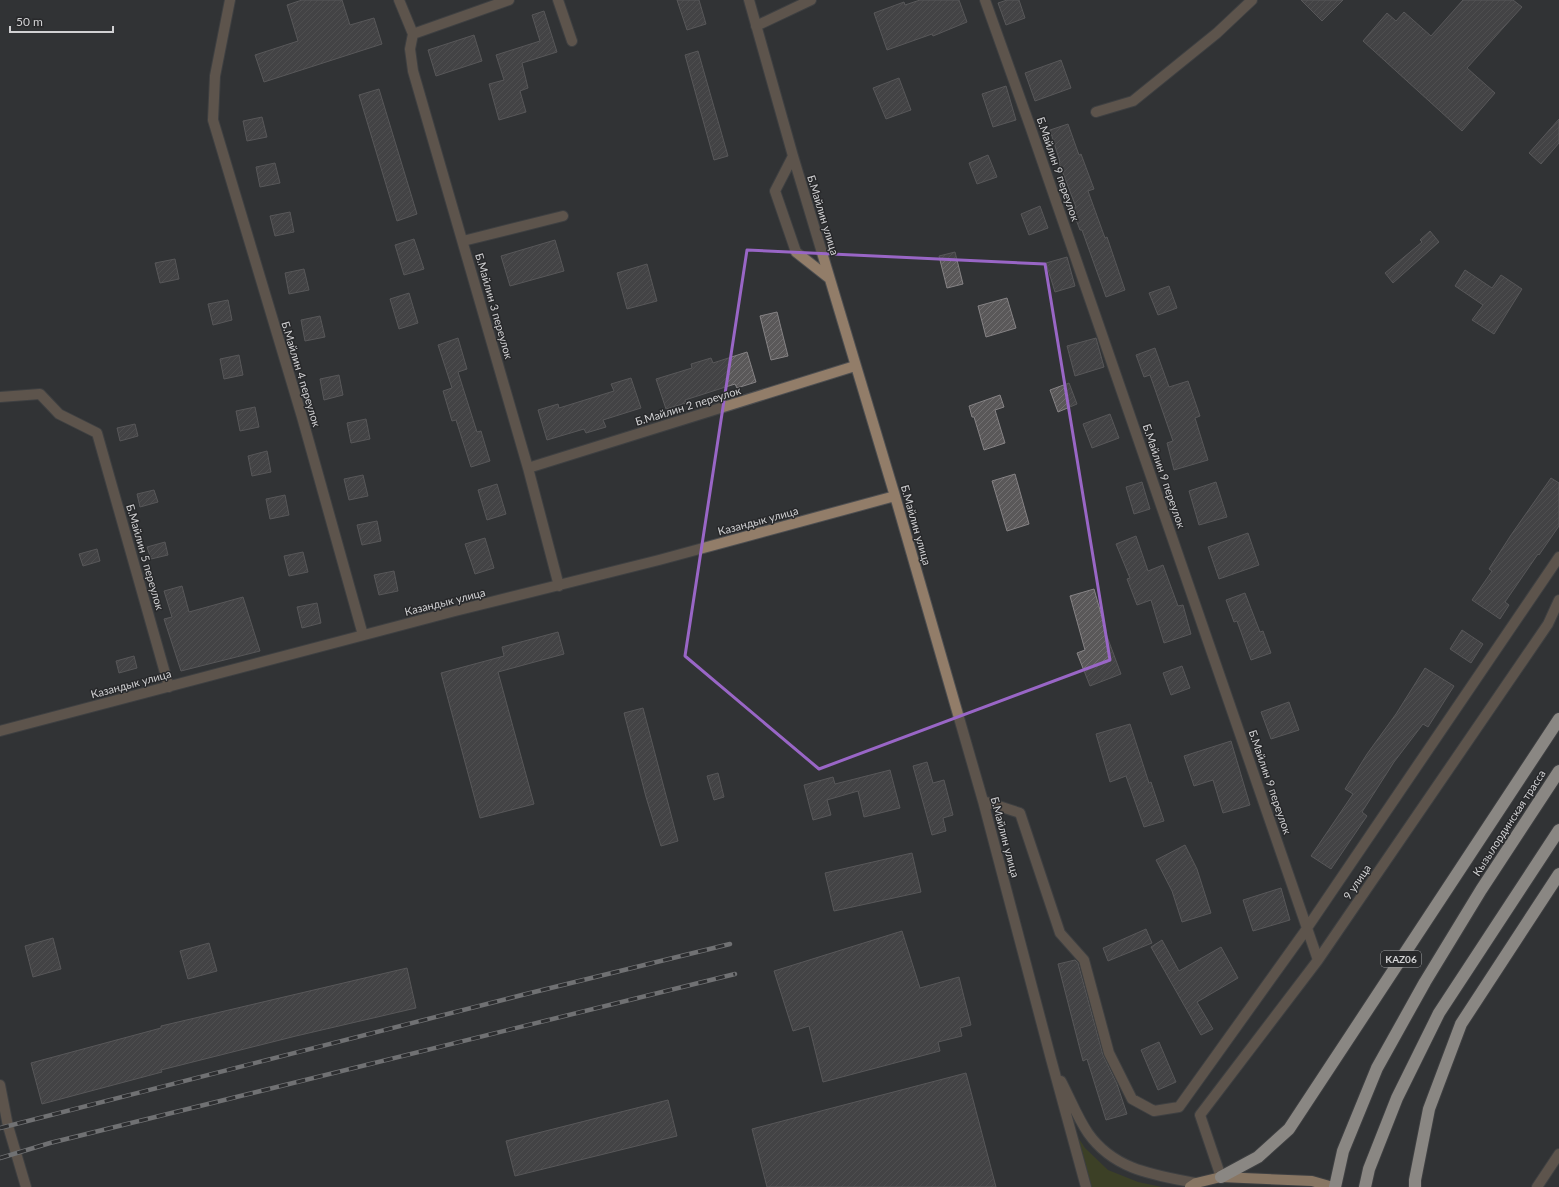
<svg xmlns="http://www.w3.org/2000/svg" width="1559" height="1187" viewBox="0 0 1559 1187" font-family="Lato,sans-serif">
<style>
.green{fill:#495016}
.building{fill:url(#building-hatch);stroke:#868385}
.lines{fill:none;stroke-linecap:round;stroke-linejoin:round}
.minor-casing{stroke:#4e4f51;stroke-width:12}
.major-casing{stroke:#4e4f51;stroke-width:12}
.highway-casing{stroke:#4e4f51;stroke-width:14}
.minor{stroke:#927d69;stroke-width:10}
.major{stroke:#f2c79c;stroke-width:10}
.highway{stroke:#f7ede3;stroke-width:12}
.rail-casing{stroke:#bcbcbe;stroke-width:4.5}
.rail{stroke:#28292b;stroke-width:3;stroke-dasharray:9;stroke-linecap:butt}
.marked{fill:none;stroke:#9966c6;stroke-width:3;stroke-linejoin:round}
.labels{text-anchor:middle;stroke-width:3;stroke-linejoin:round;paint-order:stroke}
.shield{fill:#28292b;stroke:#9e9fa1;stroke-width:1}
.shield-label{font-size:10px;font-weight:bold;fill:#d1d1d3}
.street-label{font-size:11px;fill:#d1d1d3;stroke:#28292b}
</style>
<defs>
<pattern id="building-hatch" width="6" height="6" patternUnits="userSpaceOnUse"><rect width="6" height="6" fill="#5a5859"/><path d="M-1 1l2-2M0 6l6-6M5 7l2-2" fill="none" stroke="#716f70"/></pattern>
</defs>
<rect width="100%" height="100%" fill="#313335"/>
<path class="green" d="M1064 1116 1085 1148 1108 1170 1138 1182 1162 1187H1084Z"/>
<path class="building" d="M302 0H342L350 25 374 18 382 44 264 82 255 55 298 41 287 5Z
M677 0H699L706 24 687 30Z
M920 0H959L967 22 933 36 932 34 887 50 874 13 904 2 905 5Z
M1007 0H1019L1025 18 1006 25 998 3Z
M1301 0H1343L1322 21Z
M1463 0H1513L1522 7 1467 68 1495 93 1462 131 1363 41 1387 13 1396 21 1404 12 1431 36Z
M544 11 557 52 522 63 528 88 520 91 526 112 499 120 489 84 504 80 496 55 540 41 532 15Z
M474 35 482 61 436 76 428 50Z
M698 51 728 156 714 160 685 55Z
M1061 60 1071 88 1035 101 1025 73Z
M899 78 911 110 886 119 873 88Z
M1006 86 1016 120 993 127 982 94Z
M379 89 417 214 397 221 359 95Z
M262 117 267 137 247 141 243 121Z
M1559 119V143L1541 164 1529 153Z
M1068 124 1079 155 1081 154 1094 189 1088 191 1105 238 1107 237 1125 290 1106 297 1082 230H1080L1072 209 1076 207 1059 163 1060 162 1050 130Z
M988 155 997 177 977 184 969 163Z
M275 163 280 183 260 187 256 167Z
M1040 206 1048 228 1029 235 1021 214Z
M290 212 294 232 275 236 270 216Z
M1430 231 1439 242 1393 283 1385 273 1422 242 1420 240Z
M414 239 424 269 404 275 395 245Z
M555 240 564 271 510 286 501 256Z
M955 252 963 284 947 288 939 256Z
M1067 257 1075 286 1055 292 1046 263Z
M175 259 179 279 160 283 155 263Z
M647 264 657 301 627 309 617 273Z
M304 269 309 290 289 294 285 273Z
M1465 270 1492 288 1501 275 1522 289 1494 334 1472 320 1483 305 1455 286Z
M1169 286 1177 308 1158 315 1149 293Z
M409 293 418 323 399 329 390 299Z
M1007 298 1016 328 986 337 978 306Z
M228 300 232 320 213 325 208 304Z
M777 312 788 356 771 360 760 316Z
M320 316 325 337 305 341 301 320Z
M458 338 467 369 458 372 477 432 481 431 490 461 471 467 456 420 452 421 443 391 452 388 438 345Z
M1096 338 1104 367 1075 376 1067 346Z
M1155 348 1169 387 1188 381 1200 416 1195 418 1208 460 1174 470 1167 443 1173 441 1150 375 1144 377 1136 355Z
M747 352 756 382 737 388 735 384 685 400 686 403 666 409 656 379 692 368 691 364 711 358 713 363Z
M239 355 243 375 224 379 220 359Z
M339 375 343 395 324 400 320 379Z
M631 378 641 408 603 420 606 427 586 433 584 429 547 440 538 410 558 404 559 408 614 391 611 384Z
M1069 383 1077 404 1058 412 1050 390Z
M1000 395 1004 407 995 410 1005 443 984 450 974 417H972L969 406Z
M255 407 259 427 240 431 236 411Z
M1110 414 1119 438 1092 448 1083 424Z
M366 419 370 439 351 443 347 423Z
M135 424 138 436 120 441 117 428Z
M267 451 271 472 252 476 248 456Z
M1015 474 1029 524 1007 531 992 481Z
M363 475 368 496 349 500 344 479Z
M1551 478 1559 483V526L1539 555 1538 554 1505 602 1509 605 1500 619 1472 600 1492 571 1489 569 1511 535Z
M1142 482 1150 509 1134 514 1126 487Z
M1216 482 1227 517 1199 525 1189 491Z
M497 484 506 514 487 520 478 490Z
M154 490 158 502 140 507 137 494Z
M285 495 289 515 270 519 266 499Z
M377 521 381 541 362 545 357 525Z
M1248 533 1259 565 1219 579 1208 547Z
M1136 536 1148 571 1163 565 1178 606 1183 605 1191 634 1164 643 1151 600 1137 605 1127 579 1130 578 1116 544Z
M485 538 494 568 475 574 465 544Z
M165 542 168 555 151 559 147 547Z
M97 549 100 561 83 566 79 554Z
M303 552 308 572 289 576 284 556Z
M394 571 398 591 379 595 374 575Z
M182 586 189 612 243 597 260 651 181 671 164 619 172 617 164 591Z
M1094 589 1106 631H1105L1121 674 1090 686 1077 653 1085 650 1070 596Z
M1245 593 1260 632 1263 631 1271 653 1251 660 1237 621 1234 622 1226 600Z
M317 603 321 623 302 628 297 607Z
M1462 630 1483 644 1471 663 1450 649Z
M558 632 564 654 498 672 534 804 480 818 441 673 504 656 502 647Z
M134 656 137 668 119 673 116 661Z
M1182 666 1190 688 1171 695 1163 673Z
M1425 668 1454 686 1428 727 1423 724 1394 762 1362 812 1367 816 1331 869 1311 856 1353 794 1345 789 1367 754 1396 714Z
M1289 702 1299 730 1271 739 1261 712Z
M643 708 678 841 661 846 646 797 624 713Z
M1130 724 1149 783 1151 782 1164 821 1144 827 1126 776 1110 782 1096 734Z
M1231 741 1250 805 1223 813 1213 780 1194 786 1184 756Z
M927 762 933 783 944 780 953 815 943 818 946 831 932 835 913 766Z
M890 770 900 808 864 817 858 791 827 800 831 815 813 820 804 785 833 777 835 784Z
M718 773 724 797 714 800 707 776Z
M1185 845 1197 869 1211 913 1182 922 1172 891 1156 860Z
M912 853 921 892 834 911 825 873Z
M1281 888 1290 920 1253 931 1243 900Z
M1146 929 1152 943 1108 961 1103 948Z
M902 931 920 988 959 977 971 1025 960 1028 962 1036 938 1042 940 1051 823 1082 809 1026 793 1031 774 971Z
M53 938 61 969 33 977 25 946Z
M1162 940 1179 971 1221 947 1238 978 1197 1002 1213 1029 1201 1035 1151 947Z
M209 943 217 971 188 979 180 951Z
M1075 960 1078 963 1103 1055 1117 1084 1127 1114 1106 1120 1087 1059 1083 1061 1058 964Z
M407 968 416 1008 296 1036 161 1070 162 1072 42 1104 31 1063 161 1028V1026Z
M1159 1042 1176 1082 1158 1090 1141 1050Z
M966 1073 996 1187H767L752 1129Z
M668 1100 677 1136 515 1176 506 1141Z"/>
<g class="lines">
<defs>
<path id="minor" d="M230 0 215 76 213 120 302 417 363 635
M399 0 413 34
M558 0 572 41
M749 0 793 156 895 496 983 801 1051 1059 1086 1187
M985 0 1030 126 1318 960
M756 26 811 0
M413 34 410 49 413 71 528 468 559 586
M413 34 509 0
M1096 112 1133 101 1217 33 1252 0
M793 156 775 191 796 252 829 278
M463 241 563 216
M0 397 40 394 59 414 97 433 169 687
M528 468 855 366
M0 731 455 611 659 560 895 496
M983 801 1020 813 1060 933 1084 960 1109 1053 1132 1099 1154 1111 1179 1107 1303 934 1559 557
M1061 1081C1070 1098 1077 1117 1088 1133 1114 1170 1154 1175 1196 1183
M0 1085 8 1126 26 1187
M1221 1177 1200 1115 1318 960 1548 624 1559 600
M1537 1187 1559 1154"/>
<path id="major" d="M1190 1187 1196 1183 1221 1177 1312 1181 1333 1187"/>
<path id="highway" d="M1221 1177 1258 1157 1289 1129 1559 719
M1335 1187 1343 1151 1377 1068 1425 982 1481 890 1559 771
M1365 1187 1369 1169 1397 1098 1439 1013 1559 830
M1415 1187V1180L1429 1109 1461 1024 1559 874"/>
</defs>
<use href="#minor" class="minor-casing"/>
<use href="#major" class="major-casing"/>
<use href="#highway" class="highway-casing"/>
<use href="#minor" class="minor"/>
<use href="#major" class="major"/>
<use href="#highway" class="highway"/>
<defs>
<path id="rail" d="M0 1128 522 995 730 944
M0 1158 50 1143 735 974"/>
</defs>
<use href="#rail" class="rail-casing"/>
<use href="#rail" class="rail"/>
</g>
<path d="M0 0H1559V1187H0ZM747 250 1045 264 1110 660 819 769 685 656Z" fill="#313335" fill-opacity=".55" fill-rule="evenodd"/>
<path class="marked" d="M747 250 1045 264 1110 660 819 769 685 656Z"/>
<g class="labels">
<rect class="shield" x="1381" y="951" width="40" height="16" rx="3"/>
<g class="shield-label">
<text x="1401" y="963">KАZ06</text>
</g>
<g class="street-label">
<text transform="translate(1058 169) rotate(71)" y="4">Б.Майлин 9 переулок</text>
<text transform="translate(823 215) rotate(73)" y="4">Б.Майлин улица</text>
<text transform="translate(494 306) rotate(74)" y="4">Б.Майлин 3 переулок</text>
<text transform="translate(301 374) rotate(73)" y="4">Б.Майлин 4 переулок</text>
<text transform="translate(688 406) rotate(-17)" y="4">Б.Майлин 2 переулок</text>
<text transform="translate(1164 476) rotate(71)" y="4">Б.Майлин 9 переулок</text>
<text transform="translate(758 521) rotate(-15)" y="4">Казандык улица</text>
<text transform="translate(916 525) rotate(74)" y="4">Б.Майлин улица</text>
<text transform="translate(145 557) rotate(74)" y="4">Б.Майлин 5 переулок</text>
<text transform="translate(445 602) rotate(-14)" y="4">Казандык улица</text>
<text transform="translate(131 684) rotate(-15)" y="4">Казандык улица</text>
<text transform="translate(1270 782) rotate(71)" y="4">Б.Майлин 9 переулок</text>
<text transform="translate(1509 823) rotate(-57)" y="4">Кызылординская трасса</text>
<text transform="translate(1005 837) rotate(75)" y="4">Б.Майлин улица</text>
<text transform="translate(1357 882) rotate(-56)" y="4">9 улица</text>
</g>
</g>
<path d="M10 26v6h103v-6" fill="none" stroke="#d1d1d3" stroke-width="2"/>
<text x="16" y="26" font-size="12" fill="#d1d1d3" stroke="#28292b" stroke-width="3" paint-order="stroke">50 m</text>
</svg>
